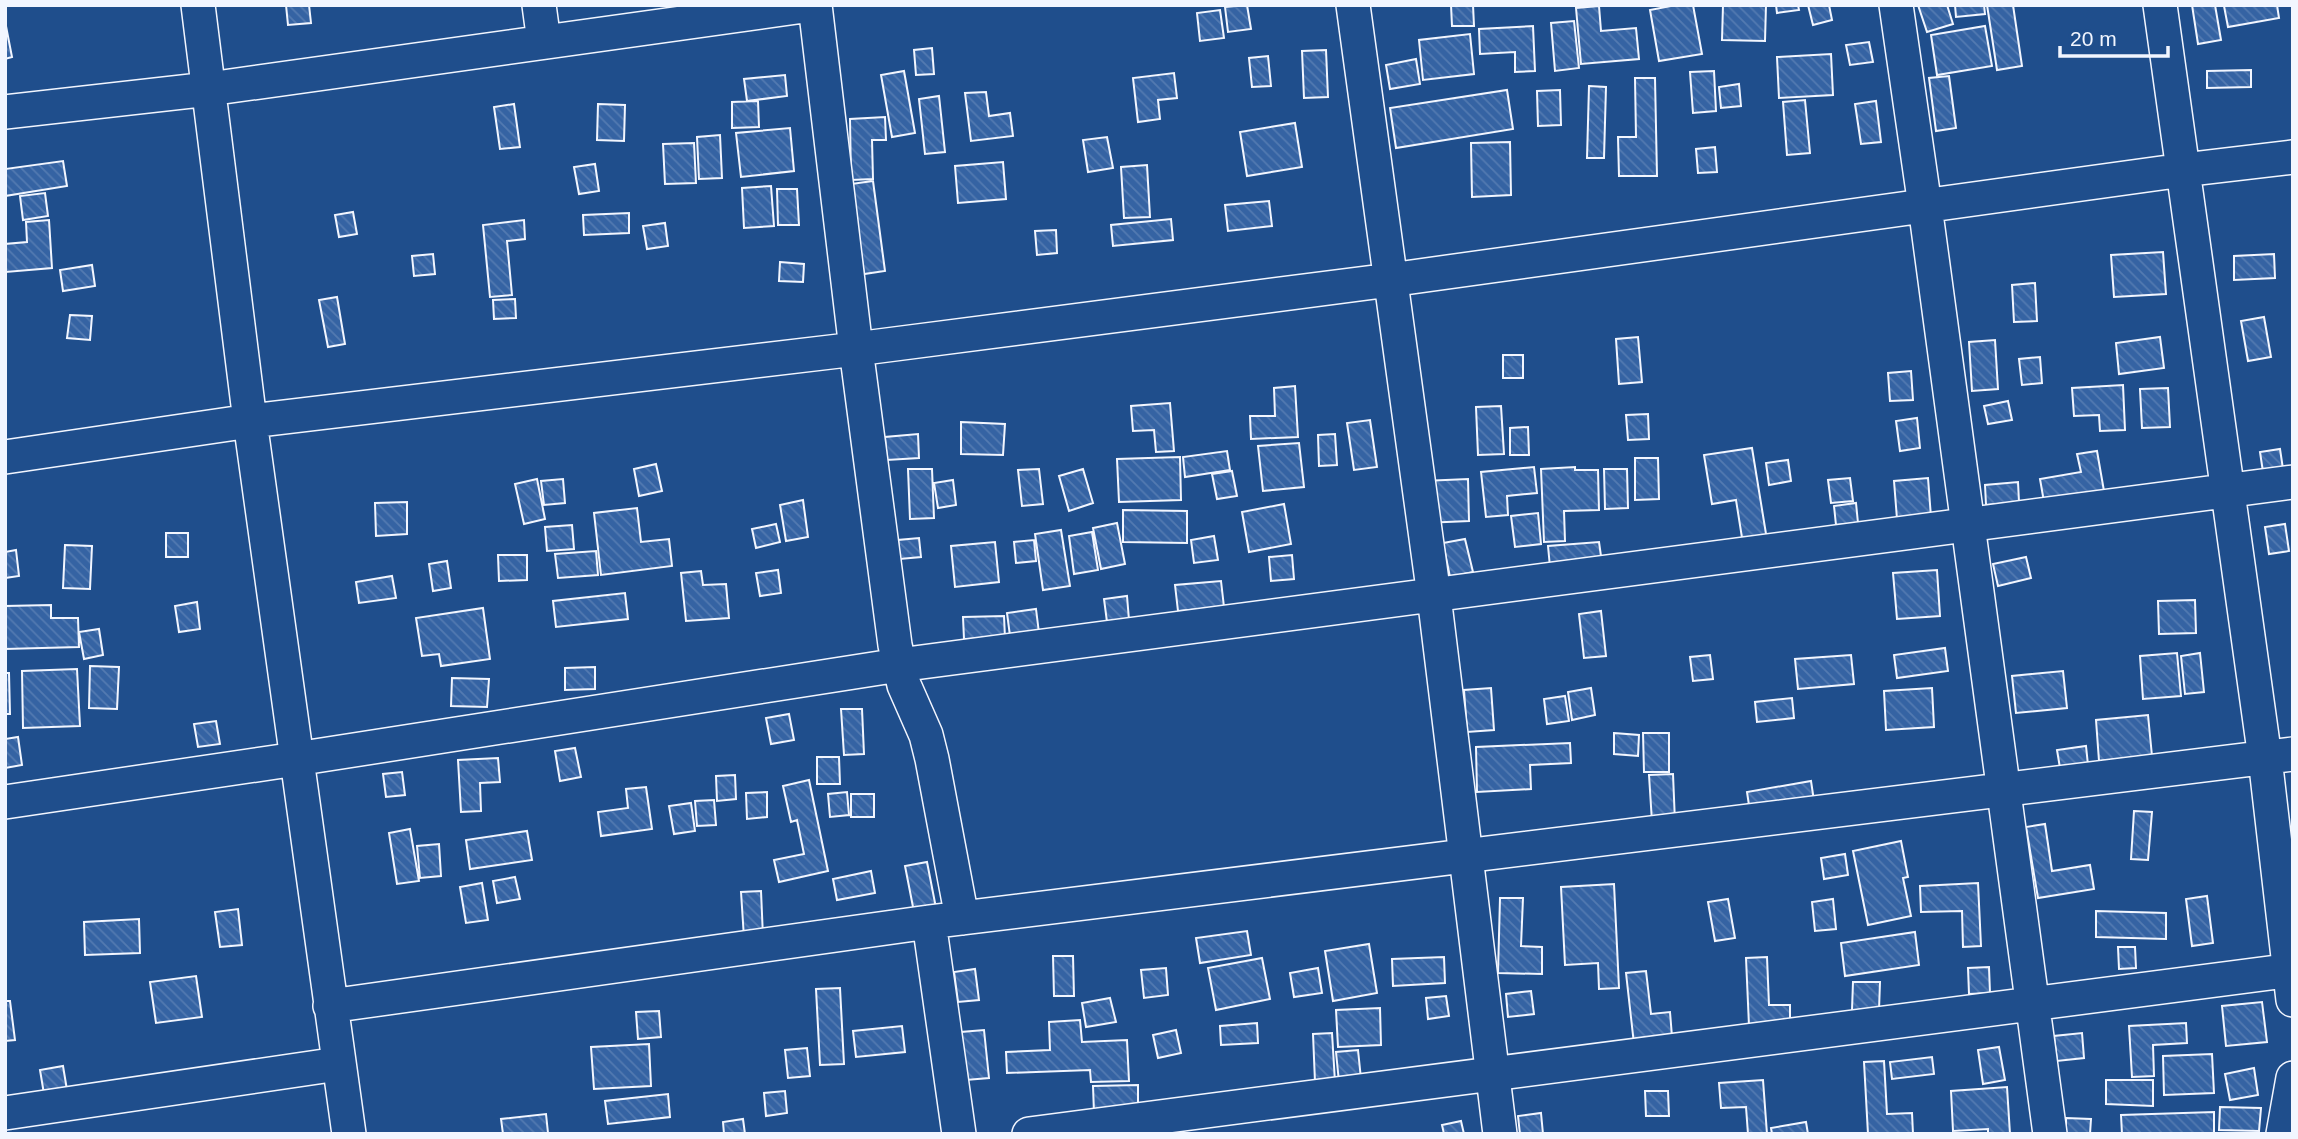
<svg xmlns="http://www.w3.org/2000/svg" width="2298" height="1139" viewBox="0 0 2298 1139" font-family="Arial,sans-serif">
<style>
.building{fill:url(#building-back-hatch);stroke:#f2f6ff;stroke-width:2}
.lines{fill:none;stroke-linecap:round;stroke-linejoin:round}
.street-casing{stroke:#f2f6ff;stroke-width:36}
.street{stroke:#1f4e8c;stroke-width:33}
</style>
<defs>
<pattern id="building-back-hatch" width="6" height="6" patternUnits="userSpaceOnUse" patternTransform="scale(1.75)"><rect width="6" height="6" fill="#3563a3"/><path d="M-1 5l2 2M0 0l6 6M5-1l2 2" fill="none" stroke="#537ab1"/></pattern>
</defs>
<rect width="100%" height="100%" fill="#1f4e8c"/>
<path class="building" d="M286 5H309L311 23 288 25Z
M1247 5 1251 29 1228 32 1225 7Z
M1451 5H1473L1474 26H1452Z
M1676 5H1693L1702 54 1659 61 1650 10Z
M1723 5H1766L1765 41 1722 40Z
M1776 5H1798L1799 10 1777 13Z
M1808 5H1829L1832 20 1813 25Z
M1918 5H1947L1953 24 1927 32Z
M1955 5H1984L1985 14 1956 17Z
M1987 5H2013L2022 66 1997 70Z
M2192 5H2215L2221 40 2198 44Z
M2277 5 2279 18 2228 27 2224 6Z
M1599 6 1601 31 1636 28 1639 59 1581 64 1576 8Z
M1220 10 1224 38 1200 41 1197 13Z
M5 21 12 57 5 59Z
M1574 21 1579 68 1555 71 1551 23Z
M1533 26 1535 71 1515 72V52L1480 54 1479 29Z
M1985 26 1992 66 1937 75 1931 35Z
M1470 34 1474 74 1423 80 1419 40Z
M1869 42 1873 62 1850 65 1846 45Z
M932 48 934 74 916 75 914 50Z
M1326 50 1328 97 1304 98 1302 51Z
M1831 54 1833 95 1779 98 1777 57Z
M1268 56 1271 86 1252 87 1249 58Z
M1416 59 1420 84 1390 89 1386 65Z
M2251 70V87L2207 88V71Z
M904 71 915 133 892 137 881 75Z
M1714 71 1716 111 1693 113 1690 72Z
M1174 73 1177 98 1158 100 1160 119 1138 122 1133 78Z
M785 75 787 96 747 101 744 79Z
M1949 76 1956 128 1936 131 1929 78Z
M1635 78H1655L1657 176H1619L1618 137H1636Z
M1739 84 1741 106 1721 108 1719 87Z
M1589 86 1606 87 1604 158H1587Z
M1507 90 1513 129 1396 148 1390 108Z
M1560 90 1561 125 1538 126 1537 91Z
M986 92 989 116 1010 113 1013 136 971 141 965 93Z
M939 96 945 152 925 154 919 99Z
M1805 100 1810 153 1787 155 1783 102Z
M758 101 759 127 732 128V102Z
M1876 101 1881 142 1861 144 1855 104Z
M514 104 520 147 500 149 494 107Z
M598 104 625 105 624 141 597 140Z
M885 117 886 140H872L873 179 851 180 850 119Z
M1295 123 1302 167 1247 176 1240 132Z
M790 128 794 171 741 177 736 133Z
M720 135 722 178 699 179 697 137Z
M1107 137 1113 168 1088 172 1083 140Z
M1510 142 1511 195 1472 197 1471 143Z
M694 143 696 183 665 184 663 144Z
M1715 147 1717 172 1698 173 1696 149Z
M63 161 67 186 5 196V169Z
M1003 162 1006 199 958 203 955 166Z
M595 164 599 191 579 194 574 167Z
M1147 165 1150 217 1124 218 1121 167Z
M873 181 885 271 864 274 851 184Z
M771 186 774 226 744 228 742 188Z
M777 189H797L799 225H778Z
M45 193 48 216 23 220 20 196Z
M1269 201 1272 226 1228 231 1225 205Z
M353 212 357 234 339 237 335 215Z
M629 213V233L584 235 583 215Z
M1171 219 1173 240 1113 246 1111 225Z
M49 220 52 268 6 272 5 244 27 242 26 222Z
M524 220 525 239 507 241 512 295 490 297 483 225Z
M665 223 668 246 647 249 643 226Z
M1056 230 1057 253 1037 255 1035 231Z
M2163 252 2166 294 2114 297 2111 255Z
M433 254 435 274 414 276 412 256Z
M2274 254 2275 278 2234 280V256Z
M780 262 804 264 803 282 779 281Z
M92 265 95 286 63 291 60 270Z
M2035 283 2037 321 2014 322 2012 285Z
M337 297 345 344 328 347 319 300Z
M515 299 516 318 494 319 493 300Z
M70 315 92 316 90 340 67 338Z
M2264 317 2271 357 2248 361 2241 321Z
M1638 337 1642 382 1619 384 1616 339Z
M2160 337 2164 368 2119 374 2116 343Z
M1995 340 1998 389 1972 391 1969 342Z
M1503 355H1523V378H1503Z
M2040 357 2042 383 2022 385 2019 359Z
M1911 371 1913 400 1890 401 1888 373Z
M2123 385 2125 430 2100 431 2099 415 2074 416 2072 388Z
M1295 386 1298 437 1251 439 1250 416H1275L1274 388Z
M2168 388 2170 427 2142 428 2140 389Z
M2008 401 2012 420 1988 424 1984 406Z
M1170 403 1174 451 1156 452 1154 430 1133 431 1131 406Z
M1501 406 1504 454 1478 455 1476 407Z
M1648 414 1649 439 1628 440 1626 415Z
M1917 418 1920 448 1900 451 1896 421Z
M1370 420 1377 467 1354 470 1347 423Z
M961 422 1005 424 1003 455 961 454Z
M1528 427 1529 455H1510V428Z
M918 434 919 458 887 460 885 437Z
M1335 434 1337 465 1319 466 1318 435Z
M1299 443 1304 487 1263 491 1258 446Z
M1752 448 1767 540 1743 544 1736 500 1712 504 1704 455Z
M2280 449 2283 469 2263 472 2260 452Z
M1227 451 1230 470 1185 477 1183 457Z
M2097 451 2104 491 2044 502 2040 479 2081 472 2077 454Z
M1180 457 1181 500 1119 502 1117 459Z
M1635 458H1658L1659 499 1635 500Z
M1788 460 1791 481 1769 485 1766 463Z
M656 464 662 491 639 496 634 469Z
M1534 467 1537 493 1507 496 1508 515 1486 517 1481 472Z
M1575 467V470H1598L1599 510 1564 511 1565 541 1544 542 1541 469Z
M908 469H932L934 518 910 519Z
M1039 469 1043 504 1022 506 1018 470Z
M1083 469 1093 503 1069 511 1059 476Z
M1604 469H1627L1628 508 1605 509Z
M1232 471 1237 496 1217 499 1212 474Z
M1850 478 1853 501 1831 503 1828 480Z
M1928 478 1931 517 1897 519 1894 481Z
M537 479 545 519 524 524 515 484Z
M563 479 565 503 544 505 541 481Z
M1468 479 1469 521 1424 523 1423 481Z
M953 480 956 505 938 508 934 483Z
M2018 482 2019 502 1986 505 1985 485Z
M803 500 808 537 786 541 780 505Z
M407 502V534L376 536 375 503Z
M1856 503 1858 523 1836 525 1834 506Z
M1284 504 1291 544 1249 552 1242 512Z
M637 508 641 542 669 539 672 566 601 575 594 513Z
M1123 510 1187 511V543L1123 542Z
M1538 513 1541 544 1515 547 1511 516Z
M1117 523 1125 564 1101 569 1093 528Z
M776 524 780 542 756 548 752 529Z
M2285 524 2289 551 2269 554 2265 527Z
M572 525 574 549 547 551 545 527Z
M1061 530 1070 586 1043 590 1035 534Z
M1092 532 1098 570 1074 574 1069 536Z
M166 533H188V557H166Z
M1214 536 1218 560 1194 563 1191 540Z
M919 538 921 557 900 559 898 540Z
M1465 539 1473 572 1450 577 1443 543Z
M1034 540 1036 561 1016 563 1014 542Z
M995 542 999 582 955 587 951 546Z
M1599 542 1602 563 1550 567 1548 546Z
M65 545 92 546 90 589 63 588Z
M16 550 19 576 5 578V552Z
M596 551 598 575 558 578 555 554Z
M498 555H527V580L499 581Z
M1292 555 1294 579 1271 581 1269 557Z
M2026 557 2031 578 1998 586 1993 564Z
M447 561 451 588 433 591 429 564Z
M778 570 781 593 760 596 756 573Z
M1937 570 1940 616 1897 619 1893 573Z
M701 571 703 585 726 584 729 618 686 621 681 573Z
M392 576 396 598 359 603 356 582Z
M1221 581 1224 607 1178 611 1175 585Z
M625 593 628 619 556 627 553 601Z
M1127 596 1129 620 1107 622 1104 599Z
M2195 600 2196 633 2159 634 2158 601Z
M197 602 200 629 179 632 175 606Z
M51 605V618H78L79 647 5 649V606Z
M483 608 490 659 441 666 439 654 422 656 416 618Z
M1036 609 1039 633 1010 636 1007 613Z
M1601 611 1606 656 1584 658 1579 614Z
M1004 616 1005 638 964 639 963 617Z
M99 629 103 655 84 659 79 632Z
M1945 648 1948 671 1897 678 1894 655Z
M2177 653 2181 696 2143 699 2140 656Z
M2200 653 2204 692 2185 694 2181 656Z
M1710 655 1713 679 1693 681 1690 657Z
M1851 655 1854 684 1798 689 1795 659Z
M90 666 119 667 117 709 89 708Z
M595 667V689L565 690V668Z
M77 669 80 726 23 728 22 671Z
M2063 671 2067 708 2016 713 2012 676Z
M5 673H9L10 714H5Z
M452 678 489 679 487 707 451 706Z
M1491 688 1494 730 1467 732 1464 690Z
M1591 688 1595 715 1572 720 1568 692Z
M1932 688 1934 727 1886 730 1884 691Z
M1565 696 1569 721 1547 724 1544 699Z
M1792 698 1794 718 1757 722 1755 702Z
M841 709H862L864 754 844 755Z
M789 714 794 740 771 744 766 718Z
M2148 715 2152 756 2099 761 2096 720Z
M216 721 220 744 198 747 194 724Z
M1614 733 1639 735 1638 756 1614 754Z
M1643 733H1669V772H1644Z
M18 737 22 765 5 768V739Z
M1570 743 1571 763 1530 765 1531 789 1477 792 1476 747Z
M2086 746 2088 765 2060 768 2057 750Z
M575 748 581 777 560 781 555 751Z
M817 757H839L840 784H817Z
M498 758 500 782 480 783 481 811 461 812 458 760Z
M402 772 405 795 386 797 383 774Z
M1673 774 1675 822H1652L1649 775Z
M735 775 736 799 717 801 716 776Z
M809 780 828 871 779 882 774 860 804 854 797 820 791 822 783 786Z
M1811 781 1814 801 1750 812 1747 792Z
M646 787 652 829 601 836 598 812 628 808 626 789Z
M767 792V817L747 819 746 793Z
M847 792 849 815 830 817 828 794Z
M851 794H874V817H851Z
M714 800 716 825 697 826 695 801Z
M691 803 695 831 674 834 669 806Z
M2134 811 2152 812 2148 860 2131 859Z
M2045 824 2052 871 2090 865 2094 889 2038 898 2026 827Z
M410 829 419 881 397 884 389 833Z
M527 831 532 860 470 869 466 840Z
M1901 841 1908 877 1903 878 1911 916 1868 925 1853 851Z
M439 844 441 876 420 878 417 846Z
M1845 854 1848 875 1824 879 1821 858Z
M927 862 936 908 914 912 905 866Z
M871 871 875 893 837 900 833 879Z
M515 877 520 899 497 903 493 881Z
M482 883 488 920 466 923 460 887Z
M1978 883 1981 946 1963 947 1962 911 1921 912 1920 886Z
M1614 884 1619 988 1599 989 1598 963 1565 965 1561 887Z
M761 891 763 937 744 938 741 892Z
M2207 896 2213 943 2192 946 2186 899Z
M1500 898H1523L1521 946 1542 947V974L1498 973Z
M1728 899 1735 938 1715 941 1708 902Z
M1833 899 1836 929 1815 931 1812 902Z
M238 909 242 945 220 947 215 912Z
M2096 911 2166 913V939L2096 937Z
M139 919 140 953 85 955 84 922Z
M1247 931 1251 955 1200 963 1196 938Z
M1915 932 1919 965 1845 976 1841 943Z
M1369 944 1377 993 1333 1001 1325 951Z
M2118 947H2135L2136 968 2119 969Z
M1053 956H1073L1074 996H1054Z
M1444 957 1445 983 1393 986 1392 959Z
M1767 957 1769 1005H1790V1025L1749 1026 1746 958Z
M1262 958 1270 999 1216 1010 1208 968Z
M1989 967 1990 993 1969 994 1968 968Z
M1166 968 1168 995 1144 998 1141 970Z
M1318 968 1322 993 1294 997 1290 973Z
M975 969 979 1000 958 1002 954 972Z
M1646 971 1651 1014 1670 1012 1673 1049 1635 1053 1626 973Z
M196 976 202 1017 156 1023 150 982Z
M1853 982H1880L1879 1010H1852Z
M840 988 844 1064 820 1065 816 989Z
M1531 991 1534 1014 1508 1017 1506 994Z
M1446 996 1449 1016 1428 1019 1426 998Z
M1110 998 1116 1022 1086 1027 1082 1003Z
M5 1001H10L15 1040 5 1041Z
M2262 1002 2267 1042 2226 1046 2222 1006Z
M1380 1008 1381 1045 1338 1047 1336 1010Z
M659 1011 661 1037 638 1039 636 1012Z
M1080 1020 1082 1042 1127 1040 1129 1081 1091 1082 1090 1070 1007 1073 1006 1052 1050 1050 1049 1022Z
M1257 1023 1258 1043 1221 1045 1220 1026Z
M2186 1023 2187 1043 2153 1045 2154 1076 2132 1077 2129 1026Z
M902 1026 905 1052 856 1057 853 1031Z
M984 1030 989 1078 966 1080 961 1032Z
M1176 1030 1181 1053 1158 1058 1153 1035Z
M1332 1033 1335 1082H1315L1313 1034Z
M2082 1033 2084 1058 2057 1061 2054 1036Z
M649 1044 651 1086 594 1089 591 1047Z
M1999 1047 2005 1080 1983 1084 1978 1050Z
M807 1048 810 1076 788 1078 785 1050Z
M1358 1050 1361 1079 1339 1082 1336 1052Z
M2212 1054 2214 1093 2164 1095 2163 1056Z
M1932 1057 1934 1074 1892 1079 1890 1062Z
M1884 1061 1887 1114 1912 1113 1913 1134H1868L1864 1062Z
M63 1066 68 1096 45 1100 40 1070Z
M2254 1068 2258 1095 2230 1100 2225 1074Z
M1763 1080 1767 1134H1748L1746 1107 1721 1108 1719 1083Z
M2106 1080H2153V1106L2106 1104Z
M1138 1085V1112L1094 1113 1093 1086Z
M2007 1087 2010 1134H1988V1129L1953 1131 1951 1091Z
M785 1091 787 1113 766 1116 764 1093Z
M1645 1091H1668L1669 1116H1646Z
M668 1094 670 1117 608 1124 605 1101Z
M2220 1107 2261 1108 2259 1131 2219 1130Z
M2214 1112V1134H2122L2121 1115Z
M1541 1113 1543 1134H1520L1518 1116Z
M546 1114 548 1133 503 1134 501 1119Z
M2066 1118 2091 1119 2090 1134H2066Z
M743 1119 745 1134H724L723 1122Z
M1461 1121 1464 1134H1444L1442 1125Z
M1806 1122 1808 1134H1772L1771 1128Z"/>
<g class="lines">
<defs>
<path id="street" d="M198 5 250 421 349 1134
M539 5 544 42
M815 5 856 349 895 645 904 685 926 735 932 759 962 918
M1353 5 1434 596 1500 1134
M1896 5 1925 206 2050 1134
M2160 5 2265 758 2293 1000
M5 112 209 89 811 5
M5 457 250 421 856 349 1390 280 2183 170 2293 157
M5 802 296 759 899 665 2293 482
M929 922 959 1134
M330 1006 929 922 2293 754
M5 1113 338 1064
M1029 1134 2293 970
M2283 1134 2293 1078"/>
</defs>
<use href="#street" class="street-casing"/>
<use href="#street" class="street"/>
</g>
<rect width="2298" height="1139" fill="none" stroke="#f2f6ff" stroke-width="14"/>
<path d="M2060 46v10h108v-10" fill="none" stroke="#f2f6ff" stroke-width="3.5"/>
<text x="2070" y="46" font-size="21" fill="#f2f6ff" stroke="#1f4e8c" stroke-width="5" paint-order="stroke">20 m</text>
</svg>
